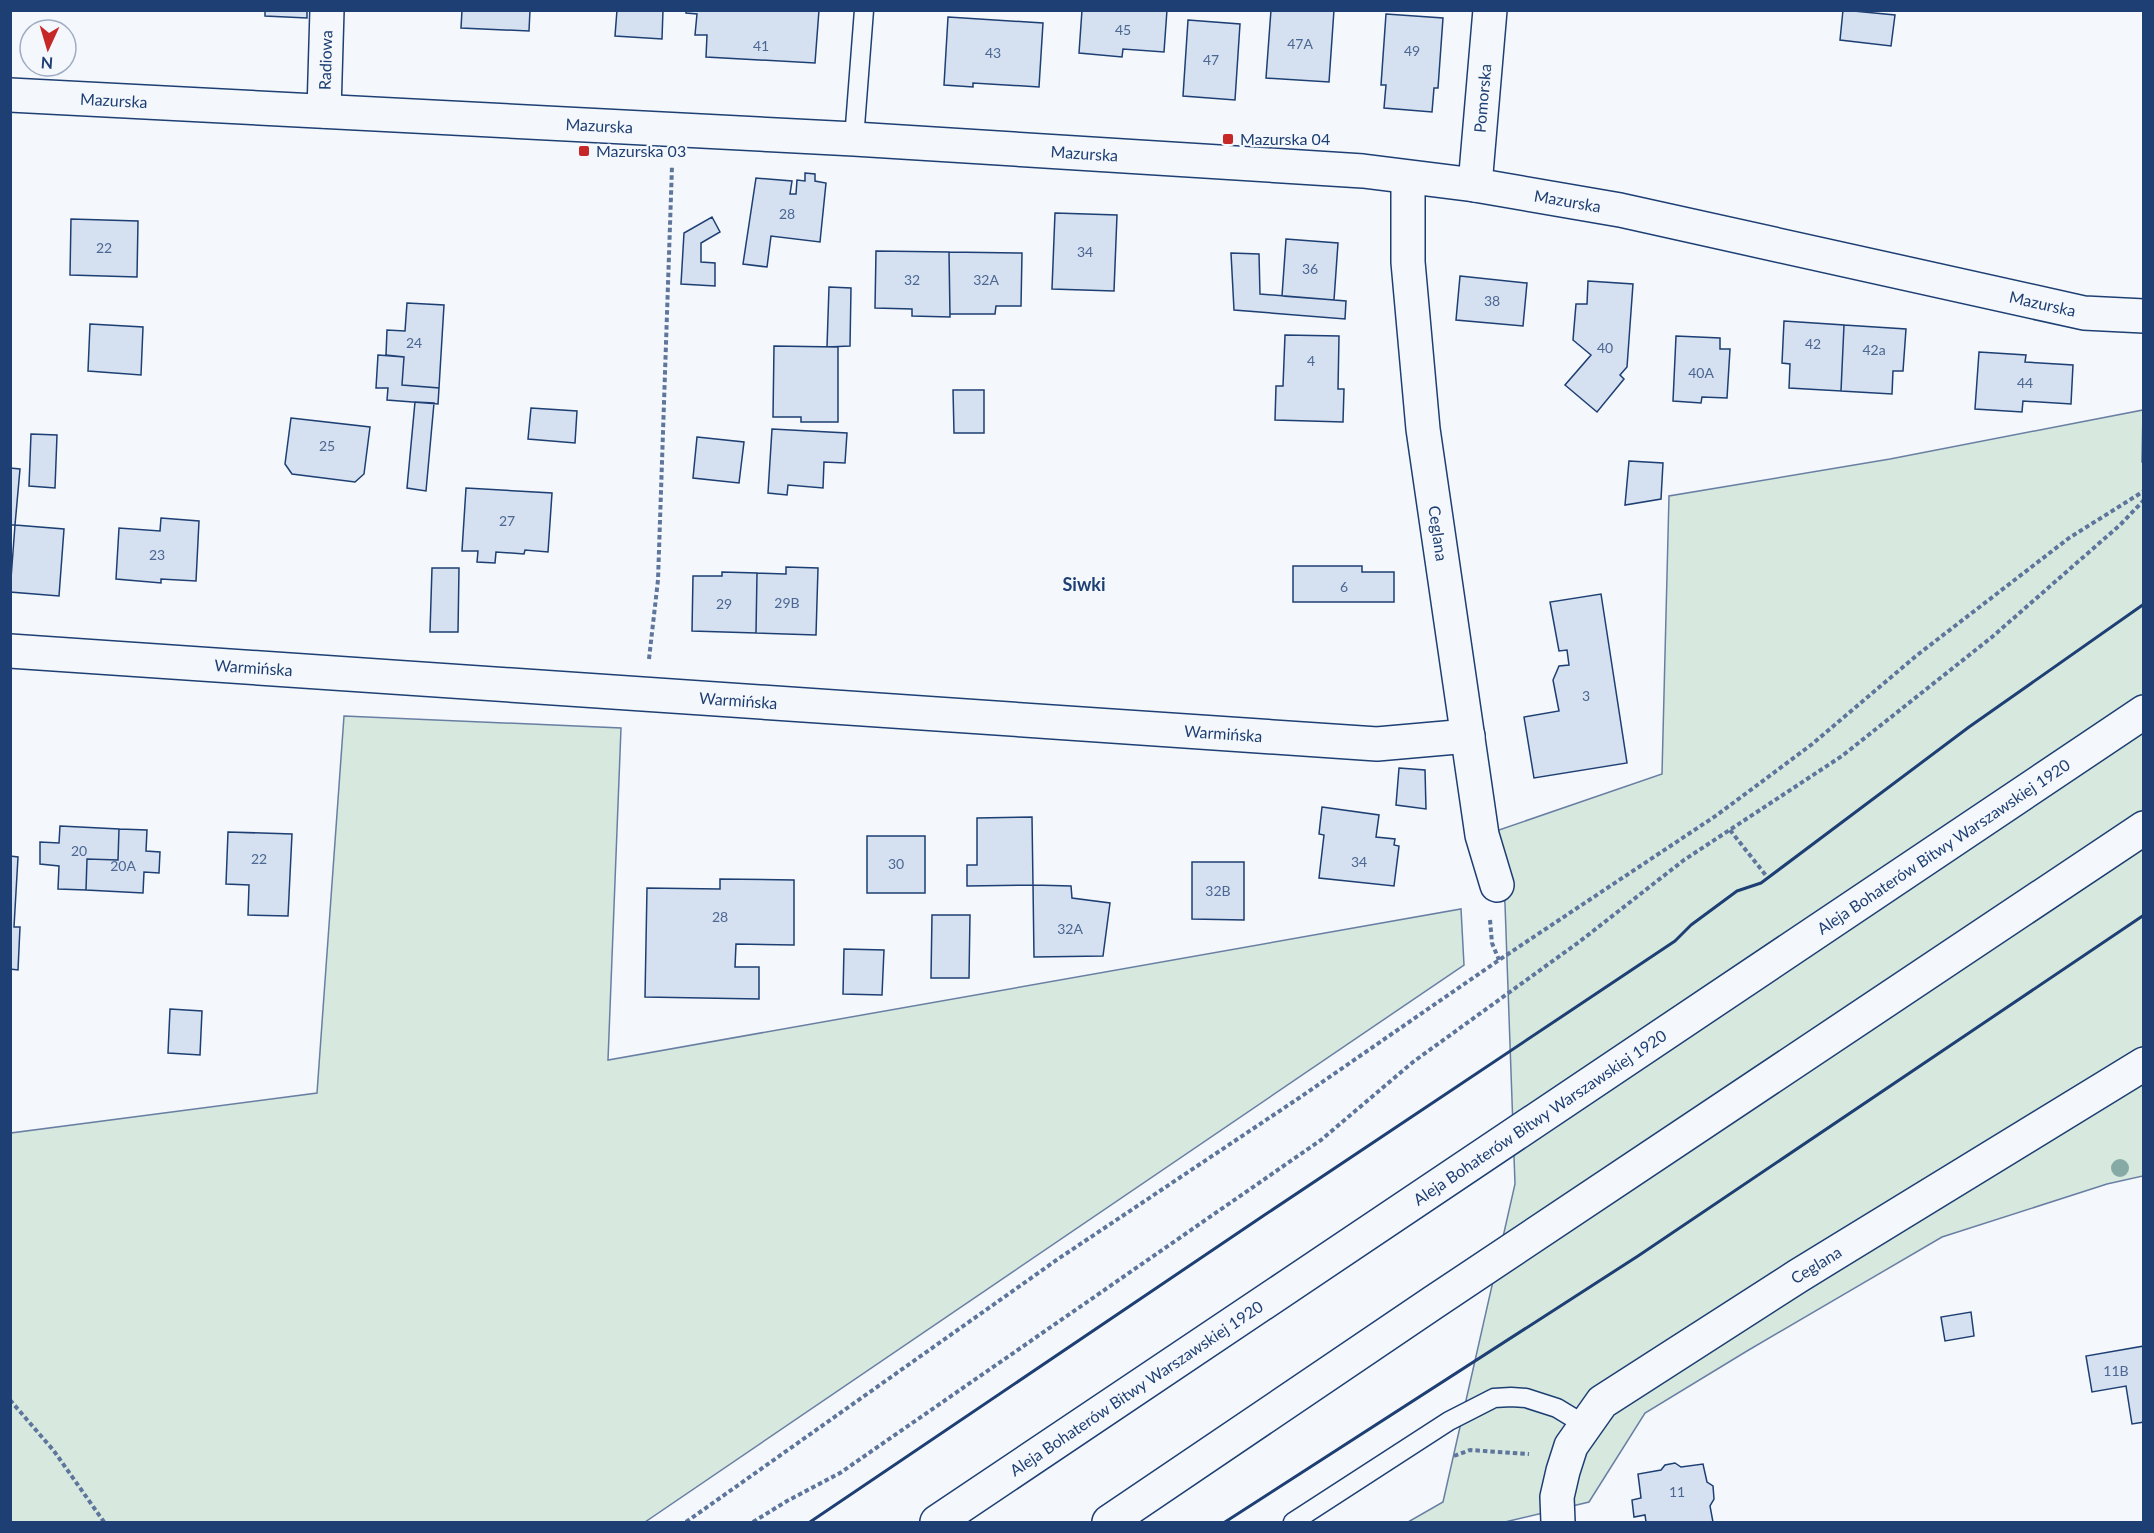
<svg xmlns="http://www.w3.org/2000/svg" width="2154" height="1533" viewBox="0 0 2154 1533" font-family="Lato,sans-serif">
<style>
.green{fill:#d7e8df;stroke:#687fa3;stroke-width:1.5}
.building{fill:#d5e0f0;stroke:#1d3f73;stroke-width:1.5}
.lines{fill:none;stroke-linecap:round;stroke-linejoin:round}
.service-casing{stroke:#1d3f73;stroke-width:21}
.minor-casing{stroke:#1d3f73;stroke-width:36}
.motorway-casing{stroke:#1d3f73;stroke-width:36}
.path{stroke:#5e769c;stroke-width:4;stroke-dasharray:4.5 3;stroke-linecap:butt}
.service{stroke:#f4f7fb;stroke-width:18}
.minor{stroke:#f4f7fb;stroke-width:33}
.motorway{stroke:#f4f7fb;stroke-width:33}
.wall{stroke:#1d3f73;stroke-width:3}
.tree{fill:#86aba6}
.poi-dot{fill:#c62828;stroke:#f4f7fb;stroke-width:2}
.labels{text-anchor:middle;stroke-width:4.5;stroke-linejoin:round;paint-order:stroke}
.number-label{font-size:14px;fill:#4b6792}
.street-label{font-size:16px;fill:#1d3f73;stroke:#f4f7fb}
.poi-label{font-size:16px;fill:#1d3f73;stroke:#f4f7fb;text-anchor:start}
.neighbourhood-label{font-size:18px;font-weight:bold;fill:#1d3f73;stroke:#f4f7fb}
</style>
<rect width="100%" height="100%" fill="#f4f7fb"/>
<path class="green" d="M2143 410 2142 462H2143V1176L2107 1184 1942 1237 1747 1351 1645 1413 1589 1502 1505 1522H1408L1443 1502 1515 1184 1505 904 1496 831 1662 774 1669 496 1890 459Z
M344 716 621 728 608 1060 1461 909 1464 965 645 1522H11V1133L317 1093Z"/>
<path class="building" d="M265 10H307V18L265 16Z
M462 10H530L529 31 461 28Z
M617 10H663L662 39 615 36Z
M686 10H819L815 63 706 57 707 35H695L697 14 686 13Z
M1082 10H1167L1164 52 1123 49 1122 57 1079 53Z
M1271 10H1334L1329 82 1266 78Z
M1843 10 1895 15 1891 46 1840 40Z
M1386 14 1443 18 1438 88H1434L1432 112 1384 108 1386 85H1381Z
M948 17 1043 23 1039 87 973 83V87L944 85Z
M1188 20 1240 24 1235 100 1183 96Z
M805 173 815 174V181L826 183 820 242 771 236 767 267 743 264 756 178 792 181 790 194H796L797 180 805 181Z
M1055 213 1117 215 1114 291 1052 289Z
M712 217 720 232 701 243V262L715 263V286L681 284 684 233Z
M71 219 138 221 137 277 70 275Z
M1286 239 1338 243 1334 300 1282 296Z
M876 251 949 252 950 317 912 316V309L875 308Z
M949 252 1022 253 1021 306H996L995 314H950Z
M1231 253 1259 254 1260 294 1346 301 1345 319 1234 310Z
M1460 276 1527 283 1523 326 1456 320Z
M1588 281 1633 284 1627 367 1620 375 1624 379 1597 412 1565 385 1591 355 1573 340 1576 304H1587Z
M829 287 851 288 850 346 827 347Z
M407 303 444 305 439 388 402 385 404 357 386 355 387 330 405 331Z
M1784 321 1844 325 1841 391 1789 388 1790 364 1782 363Z
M90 324 143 327 141 375 88 371Z
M1844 325 1906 329 1903 371H1893L1892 394 1841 391Z
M1285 335 1339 336 1338 389H1344L1343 422 1275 420 1276 386H1283Z
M1676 336 1720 338V349H1730L1727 398 1702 397 1701 403 1673 401Z
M774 346 838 347V422H801V417H773Z
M1979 352 2026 355 2025 362 2073 365 2071 404 2023 401 2022 412 1975 409Z
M378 355 404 357 402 385 439 388 438 404 387 400 388 388H376Z
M953 390H984V433H954Z
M415 402 434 403 426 491 407 488Z
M531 408 577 411 575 443 528 439Z
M291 418 370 427 364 474 355 482 292 474 285 464Z
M772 429 847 433 845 463 824 462 823 488 788 485 787 495 768 493Z
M31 434 57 435 55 488 29 486Z
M697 437 744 442 739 483 693 478Z
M1629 461 1663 463 1661 499 1625 505Z
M10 468 20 469 15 525H10Z
M466 488 552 493 548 552 525 550 524 554 496 552 495 563 477 562 478 551H462Z
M161 518 199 521 196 581 161 579V583L116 579 119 528 160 531Z
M15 525 64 529 59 596 10 592Z
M1293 566H1362V572H1394V602H1293Z
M786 567 818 568 816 635 756 633 757 573 786 574Z
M432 568H459L458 632H430Z
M722 572 757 573 756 633 692 631 693 576H722Z
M1601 594 1627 763 1534 778 1524 717 1559 711 1553 680 1559 666 1569 665 1567 650 1559 651 1550 602Z
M1399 768 1425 770 1426 809 1396 805Z
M1322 807 1379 815 1376 837 1395 839 1394 845 1399 846 1394 886 1319 878 1324 835 1319 834Z
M1032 817 1033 885 967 886V865H977V818Z
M60 826 119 829 118 860 87 859 86 890 58 889 59 866 40 864V842L59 843Z
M119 829 147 830 146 851 160 852 159 873 144 872 143 893 86 890 87 859 118 860Z
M228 832 292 834 288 916 248 915 249 885 226 884Z
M867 836H925V893H867Z
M10 856 18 857 14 927H20L18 970 10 969Z
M1192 862H1244V920L1192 919Z
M720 879 794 880V945L736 944 735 967H759V999L645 997 647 888 720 889Z
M1033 885 1071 886 1072 898 1110 903 1103 956 1034 957Z
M932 915H970L969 978H931Z
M844 949 884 950 882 995 843 994Z
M170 1009 202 1011 200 1055 168 1053Z
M1971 1312 1974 1336 1945 1341 1941 1317Z
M2144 1346V1422L2132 1424 2126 1386 2092 1392 2086 1356Z
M1675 1463 1681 1467 1703 1464 1707 1482 1713 1486 1714 1499 1710 1506 1713 1522H1646L1645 1515 1634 1517 1632 1500 1641 1498 1638 1474 1661 1470 1665 1465Z"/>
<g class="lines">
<defs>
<path id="service" d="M854 139 864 10
M1293 1522 1449 1421 1494 1398 1511 1397 1526 1398 1557 1408 1585 1425"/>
<g id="minor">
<path id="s1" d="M10 95 854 139 1363 171 1475 185 1620 210 2084 313 2144 316"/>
<path id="s2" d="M324 111 327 10"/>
<path id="s3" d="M1408 178V262L1423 429 1482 835 1497 885"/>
<path id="s4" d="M1475 185 1490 10"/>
<path id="s5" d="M10 651 1377 744 1468 736"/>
<path id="s6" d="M1558 1522 1557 1497 1563 1471 1571 1446 1602 1402 1798 1276 2144 1064"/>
</g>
<g id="motorway">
<path id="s7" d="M937 1522 2144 712"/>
<path d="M1109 1522 1434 1302 2144 828"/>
</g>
</defs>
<use href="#service" class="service-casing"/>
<use href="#minor" class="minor-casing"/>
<use href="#motorway" class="motorway-casing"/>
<path class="path" d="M649 659 658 580 672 166
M1730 830 1768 878
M1490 920 1492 943 1499 960
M10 1400 54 1451 104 1522
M1454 1456 1470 1450 1529 1454
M686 1522 1058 1259 1299 1098 1499 960 1717 815 1811 745 1916 656 2069 538 2144 491
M753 1522 787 1501 840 1473 1321 1140 1413 1062 1579 942 1684 860 1842 756 1992 637 2120 525 2144 500"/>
<use href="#service" class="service"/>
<use href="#minor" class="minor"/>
<use href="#motorway" class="motorway"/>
<path class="wall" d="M810 1522 1263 1216 1675 941 1691 925 1737 891 1761 883 1969 727 2144 604
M1225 1522 1638 1256 2144 915"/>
</g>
<circle class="tree" cx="2120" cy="1168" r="9"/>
<g class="poi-dot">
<rect x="1222" y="133" width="12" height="12" rx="3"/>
<rect x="578" y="145" width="12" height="12" rx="3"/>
</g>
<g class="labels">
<g class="number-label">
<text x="1123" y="35">45</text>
<text x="1300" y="49">47A</text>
<text x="761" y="51">41</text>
<text x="1412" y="56">49</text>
<text x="993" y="58">43</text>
<text x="1211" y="65">47</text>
<text x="787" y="219">28</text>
<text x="104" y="253">22</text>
<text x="1085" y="257">34</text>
<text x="1310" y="274">36</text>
<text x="912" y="285">32</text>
<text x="986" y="285">32A</text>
<text x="1492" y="306">38</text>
<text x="414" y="348">24</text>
<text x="1813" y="349">42</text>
<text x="1605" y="353">40</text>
<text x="1874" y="355">42a</text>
<text x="1311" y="366">4</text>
<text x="1701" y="378">40A</text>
<text x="2025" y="388">44</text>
<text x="327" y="451">25</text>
<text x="507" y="526">27</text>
<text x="157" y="560">23</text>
<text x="1344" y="592">6</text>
<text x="787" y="608">29B</text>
<text x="724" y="609">29</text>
<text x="1586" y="701">3</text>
<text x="79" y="856">20</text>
<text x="259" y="864">22</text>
<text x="1359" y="867">34</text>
<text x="896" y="869">30</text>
<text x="123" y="871">20A</text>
<text x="1218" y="896">32B</text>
<text x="720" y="922">28</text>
<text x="1070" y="934">32A</text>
<text x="2116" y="1376">11B</text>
<text x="1677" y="1497">11</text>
</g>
<g class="street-label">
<text dy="6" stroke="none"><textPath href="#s2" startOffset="51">Radiowa</textPath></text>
<text dy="6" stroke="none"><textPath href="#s4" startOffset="87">Pomorska</textPath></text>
<text dy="6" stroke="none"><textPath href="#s1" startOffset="104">Mazurska</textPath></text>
<text dy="6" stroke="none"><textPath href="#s1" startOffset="590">Mazurska</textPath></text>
<text dy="6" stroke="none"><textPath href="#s1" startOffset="1076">Mazurska</textPath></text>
<text dy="6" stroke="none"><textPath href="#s1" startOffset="1562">Mazurska</textPath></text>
<text dy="6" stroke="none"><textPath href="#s1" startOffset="2048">Mazurska</textPath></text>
<text dy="6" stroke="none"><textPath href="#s3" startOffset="357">Ceglana</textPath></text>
<text dy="6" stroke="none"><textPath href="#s5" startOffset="244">Warmińska</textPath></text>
<text dy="6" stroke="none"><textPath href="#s5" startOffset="730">Warmińska</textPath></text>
<text dy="6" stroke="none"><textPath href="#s5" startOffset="1216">Warmińska</textPath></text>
<text dy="6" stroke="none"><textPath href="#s7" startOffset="1212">Aleja Bohaterów Bitwy Warszawskiej 1920</textPath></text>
<text dy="6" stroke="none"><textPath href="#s7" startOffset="726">Aleja Bohaterów Bitwy Warszawskiej 1920</textPath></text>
<text dy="6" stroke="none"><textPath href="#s6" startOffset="386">Ceglana</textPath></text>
<text dy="6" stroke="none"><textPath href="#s7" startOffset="240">Aleja Bohaterów Bitwy Warszawskiej 1920</textPath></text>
</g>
<g class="poi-label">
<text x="1240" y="145">Mazurska 04</text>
<text x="596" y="157">Mazurska 03</text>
</g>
<g class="neighbourhood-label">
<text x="1084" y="591">Siwki</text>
</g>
</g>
<rect width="2154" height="1533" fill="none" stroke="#1d3f73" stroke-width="24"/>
<g transform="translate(48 48) rotate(184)"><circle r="28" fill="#f4f7fb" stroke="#9eadc5" stroke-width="1.5"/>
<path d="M0-4.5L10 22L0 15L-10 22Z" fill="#c62828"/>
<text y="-9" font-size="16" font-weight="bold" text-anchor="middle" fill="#1d3f73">N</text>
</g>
</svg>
